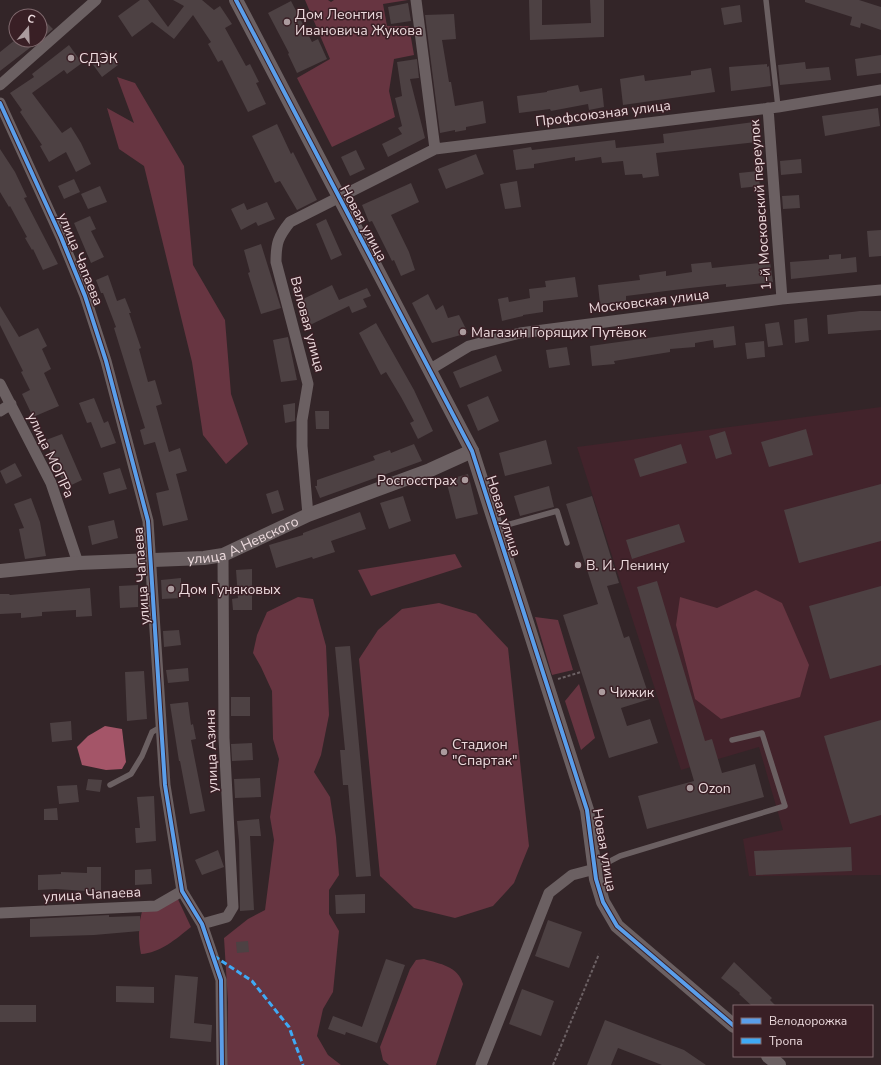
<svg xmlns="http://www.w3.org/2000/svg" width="881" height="1065" viewBox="0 0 881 1065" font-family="'Nunito Sans',sans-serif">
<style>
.built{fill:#42232b}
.green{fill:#673541}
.water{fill:#a45568}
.building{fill:#4d4143}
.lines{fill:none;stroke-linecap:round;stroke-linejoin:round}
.path{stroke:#6c6164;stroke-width:2;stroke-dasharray:3 2;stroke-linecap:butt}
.service{stroke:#6b6062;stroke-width:5.5}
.minor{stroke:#6b6062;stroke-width:11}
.tertiary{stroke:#6b6062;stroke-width:14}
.quiet{stroke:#3fa9f5;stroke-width:3;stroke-dasharray:6 3;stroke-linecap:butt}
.cycleway-casing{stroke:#391f25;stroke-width:6}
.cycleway{stroke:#5a9eea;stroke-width:4}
.poi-dot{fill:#ab9b9e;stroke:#391f25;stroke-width:1.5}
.labels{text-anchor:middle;stroke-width:3;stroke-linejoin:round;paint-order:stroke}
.poi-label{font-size:14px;fill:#ecdadd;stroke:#391f25;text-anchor:start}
.street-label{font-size:14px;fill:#ecdadd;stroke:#391f25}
</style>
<rect width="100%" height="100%" fill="#332528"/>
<path class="built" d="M881 407V875L749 876 743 839 783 830 759 747 681 770 577 447Z"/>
<path class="green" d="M305 0H328L331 2 334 0H408L383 4 387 26H409L414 55 394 59 389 91 395 117 332 147 297 78 330 59Z
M117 77 135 83 184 166 193 265 225 320 231 394 248 444 226 464 203 435 192 362 144 166 119 149 107 108 134 123Z
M455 554 462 567 371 596 358 570Z
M756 590 782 603 809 665 800 697 721 719 695 699 676 625 680 597 717 608Z
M298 597 313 599 326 646 329 715 321 755 314 772 330 797 336 837 339 875 329 890V914L339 931 333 992 323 1009 317 1036 328 1055 341 1065H227L228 1002 224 938 248 919 265 910 274 840 270 817 279 759 273 739 272 691 261 667 253 653 257 635 267 612Z
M439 603 476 614 508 648 529 846 514 883 493 906 455 918 414 908 380 876 359 659 378 630 402 609Z
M535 617 558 620 573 670 552 675Z
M579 684 595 738 581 750 565 701Z
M176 895 191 927C176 939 160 953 141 954 138 939 138 920 144 906Z
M424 959C440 964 458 966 463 984L436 1065H389L383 1060 380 1047 410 969 416 960Z"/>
<path class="water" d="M105 726 122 729 126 762 122 769 106 770 82 765 77 747 88 736Z"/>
<path class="building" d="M140 0H148L168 27 184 6 173 0H202L214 10 220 6 232 24 225 28 246 66 250 64 259 82 256 83 266 104 248 112 222 60 218 62 208 44 211 42 193 15 174 39 152 22 132 37 118 16Z
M529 0H542V25L591 23 590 0H604V37L530 40Z
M805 0H859L881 7V30L861 23 860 28 850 25 852 17 805 2Z
M291 1 312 42 318 39 327 59 297 73 288 54 289 53 268 13Z
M408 3 411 21 391 24 388 7Z
M740 5 742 22 724 25 721 8Z
M454 14 456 39 442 40 449 82H451L455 106 483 101 486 123 466 127V130L455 132V130L440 133 425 15Z
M40 16 53 29 40 40 0 71V52L15 40H40Z
M69 45 82 63 67 74 64 70 32 93 62 133 71 127 81 143 91 164 76 172 66 152 49 162 40 146 42 145 20 112 22 110 10 93 34 77 32 74Z
M106 50 118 65 102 77 91 62Z
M881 55V73L857 76 855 59Z
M417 59 419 78 410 79 425 138 388 157 382 144 402 134 398 128 402 126 395 98 402 96 397 62Z
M805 62 806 69 829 67 831 80 780 85 778 65Z
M767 64V67L769 66 771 86 731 91 729 67Z
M711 68 715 92 623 105 620 79 644 75 645 81 691 75V71Z
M578 85 580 92 602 88 604 107 589 110 588 104 551 111 550 109 519 113 517 96 547 92V91Z
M878 108 880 126 825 136 822 116Z
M754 122 757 142 656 153 659 176 643 178 642 174 625 175 623 161 602 163 601 157 575 161V157L534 164V168L516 170 513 150 531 147 532 150 615 140 616 148 664 143 663 134Z
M277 124 291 154 293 152 317 200 297 210 280 181 275 183 252 136Z
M0 149 15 172 27 197 24 198 58 264 43 270 33 249 32 250 25 238 27 237 10 206 9 207 0 192Z
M356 150 365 169 350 176 341 157Z
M476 154 484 174 446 189 438 169Z
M801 159 802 173 781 175 780 161Z
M758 171 760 186 741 188 739 173Z
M74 179 80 192 64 199 58 186Z
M517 181 521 207 505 209 500 184Z
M411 183 419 202 391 215 409 252 415 270 401 276 394 260 392 261 372 221 369 222 362 205Z
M100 186 107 202 88 209 81 194Z
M799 195 800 208 783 209 782 196Z
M267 202 275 219 258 226 256 222 241 230 231 209 244 203 247 210Z
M90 216 96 229 91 231 104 257 91 263 74 223Z
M326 219 342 255 331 260 316 224Z
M881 230V256L869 257 867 231Z
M261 244 281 308 261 314 248 273 250 272 244 250Z
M841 254V259L856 257 857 272 791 279 790 262 829 259V255Z
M711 262 712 268 770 262 773 282 726 287V284L690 288 626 296V301L600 304 598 285 640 280 639 275 666 271V276L692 272 691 264Z
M108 275 117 301 125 298 131 313H129L141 348 139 349 148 382 155 380 162 404 156 406 169 452 180 448 187 471 176 474 188 520 163 526 156 493 169 490 155 442 144 445 140 430 145 428 114 328 116 327 103 293H101L96 280Z
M575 277 578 297 543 301V312L523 315V316L502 321 498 299 508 297 509 302 530 298 529 289 546 287 545 281Z
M332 285 339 300 367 288 371 296 363 299 367 307 352 313 349 306 310 325 299 301Z
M428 294 436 310 443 305 448 318 459 315 468 333 432 343 412 303Z
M0 306 19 337 38 328 47 346 42 349 51 369 44 373 59 406 33 417 22 394 30 390 21 372 23 371 0 325Z
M860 311H881V330L828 334 827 315Z
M807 318 809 341 795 343 794 320Z
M779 322 783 345 768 347 765 324Z
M376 323 414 390 433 431 418 439 410 423 414 421 401 397 386 372 381 375 359 333Z
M734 326 736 345 714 348 713 340 695 343V347L670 349V352L614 361 615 364 592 366 590 346Z
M288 337 297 380 281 382 273 340Z
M764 341 765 357 747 359 745 343Z
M567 347 570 365 549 368 546 350Z
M496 355 502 371 460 388 453 372Z
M488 396 499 421 478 431 467 405Z
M94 398 104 423 108 421 116 443 101 448 91 422 87 423 79 403Z
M295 403V421L285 423 283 405Z
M315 411H329V429H316Z
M806 429 813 455 769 467 761 442Z
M725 431 732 454 716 459 709 436Z
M62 434 82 480 65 488 46 440Z
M546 440 552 464 505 476 499 453Z
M414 444 422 461 320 498 315 486H317V480L375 460 373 456 390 450 391 453Z
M681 444 687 463 640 477 634 459Z
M15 463 22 476 6 484 0 471Z
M120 468 127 489 109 494 103 473Z
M468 474 478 514 456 519 446 480Z
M881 484V541L799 563 784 510Z
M549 486 554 507 520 516 514 496Z
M278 490 284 510 272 514 266 494Z
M403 496 411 521 389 529 380 503Z
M592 496 619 583 607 586 624 638 629 636 650 699 621 708 627 726 650 719 658 743 609 758 563 615 598 604 566 504Z
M31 498 40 522 46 556 25 559 19 529 24 528 14 504Z
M360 512 366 529 331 541 335 552 313 559 312 557 276 568 269 545 303 535V533Z
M114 520 118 538 92 545 88 526Z
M679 524 685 542 632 559 626 540Z
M252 569V610H233L232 599 238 598 236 570Z
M181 578V598L162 599 161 580Z
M657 581 705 741 712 739 722 773 755 764 764 797 647 829 638 796 694 781 637 587Z
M138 585V607L120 608 119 586Z
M881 586V665L830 679 809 606Z
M90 588 92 616 76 617V610L42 612V616L21 618V613L0 614V594H9L10 595Z
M179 630 181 645 164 647 163 631Z
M350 646 371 876 356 877 348 785H343L340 750H345L335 647Z
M188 668 189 681 168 683 166 670Z
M144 671 147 719 127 721 125 672Z
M231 697H250V716H231Z
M188 702 191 725 193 724 196 739 191 740 205 811 190 814 180 761H179L170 704Z
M881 720V815L850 824 824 736Z
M71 721 72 740 52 742 50 723Z
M252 743 253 760 232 761 231 744Z
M260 778 261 797 235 798 234 779Z
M88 779 102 780 100 792 86 790Z
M77 785 79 802 59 804 57 786Z
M154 796 156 841 136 843 135 828H140L137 797Z
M57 808 58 820H44V809Z
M259 819 261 836H250L254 910 240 911 239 841 237 821Z
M851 847 852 871 756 875 754 851Z
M218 850 224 867 202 875 195 860Z
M87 867H101V892L56 889 38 890V875L61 874V872L87 873Z
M151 869 152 884 135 885V870Z
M365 894V913L336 914 335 895Z
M109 915V917L140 916V931L94 935 30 937V919Z
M548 920 582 932 569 968 535 956Z
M248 941 249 952 237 953 236 942Z
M386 959 405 965 377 1043 346 1032 345 1035 328 1029 333 1016 362 1027Z
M734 962 772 998 770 1000 776 1006H752L739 994 740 993 721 978Z
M175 975 198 977 194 1023 212 1025 211 1042 170 1038Z
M116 986 154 987V1003L116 1002Z
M522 989 554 1001 541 1036 509 1024Z
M0 1005H36V1022H0Z
M605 1020 684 1050 706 1065H662L618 1048 611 1065H587Z"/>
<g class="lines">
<path class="path" d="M558 679 581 672
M553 1065 599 954"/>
<path class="service" d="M766 0 778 107
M496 528 557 511 567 543
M110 785 131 774 142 756 152 732 161 727
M595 869 620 856 785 806 762 733 732 740"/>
<path class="minor" d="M416 0 435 149
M0 85 96 0
M0 103 61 237 85 296 106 361 148 521 165 785 182 891 202 924 221 980 222 1065
M768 108 782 299
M429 370 469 346 520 333 782 299 881 290
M0 384 51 483 78 563
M0 411 11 404
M308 515 302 446V420L308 384 276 262C276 243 278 237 290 222L435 149 778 107 881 90
M0 913 156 906 182 891
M202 924 227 917 233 907 224 738 223 555
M481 1065 549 893 572 875 595 869"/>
<g class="tertiary">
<path d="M236 0 472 451 587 810 596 879 603 902 617 926 734 1026"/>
<path id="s1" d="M0 571 78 563 204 558 223 555 308 515 430 470 472 451"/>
<path d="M768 1056 779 1065"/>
</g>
<path class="quiet" d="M214 956 252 981 289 1027 303 1065"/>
<defs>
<path id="cycleway" d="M236 0 472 451 587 810 596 879 603 902 617 926 734 1026
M0 103 61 237 85 296 106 361 148 521 165 785 182 891 202 924 221 980 222 1065"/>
</defs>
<use href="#cycleway" class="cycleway-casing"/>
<use href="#cycleway" class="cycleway"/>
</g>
<g class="poi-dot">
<circle cx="287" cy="22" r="4"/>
<circle cx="71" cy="58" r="4"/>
<circle cx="463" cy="332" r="4"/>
<circle cx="465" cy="480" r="4"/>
<circle cx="578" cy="565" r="4"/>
<circle cx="171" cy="589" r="4"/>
<circle cx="602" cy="692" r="4"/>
<circle cx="444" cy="752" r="4"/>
<circle cx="690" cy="788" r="4"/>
</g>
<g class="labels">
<g class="poi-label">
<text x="295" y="19">Дом Леонтия<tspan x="295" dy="16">Ивановича Жукова</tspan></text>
<text x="79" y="63">СДЭК</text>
<text x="471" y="337">Магазин Горящих Путёвок</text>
<text x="457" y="485" text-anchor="end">Росгосстрах</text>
<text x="586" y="570">В. И. Ленину</text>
<text x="179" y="594">Дом Гуняковых</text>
<text x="610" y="697">Чижик</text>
<text x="452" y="749">Стадион<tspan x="452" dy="16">"Спартак"</tspan></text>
<text x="698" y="793">Ozon</text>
</g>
<g class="street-label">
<text transform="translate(603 113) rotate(-7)" y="5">Профсоюзная улица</text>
<text transform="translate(760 205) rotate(-94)" y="5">1-й Московский переулок</text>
<text transform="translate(364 223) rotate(62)" y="5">Новая улица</text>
<text transform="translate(81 259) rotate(68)" y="5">улица Чапаева</text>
<text transform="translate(649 301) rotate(-7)" y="5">Московская улица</text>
<text transform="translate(308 324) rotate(75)" y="5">Валовая улица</text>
<text transform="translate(51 455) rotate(65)" y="5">улица МОПРа</text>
<text transform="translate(504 516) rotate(72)" y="5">Новая улица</text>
<text dy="5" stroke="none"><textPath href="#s1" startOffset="247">улица А.Невского</textPath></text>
<text transform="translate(141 576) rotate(-94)" y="5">улица Чапаева</text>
<text transform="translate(211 751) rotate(-92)" y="5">улица Азина</text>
<text transform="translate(605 850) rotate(80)" y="5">Новая улица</text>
<text transform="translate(92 894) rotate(-3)" y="5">улица Чапаева</text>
</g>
</g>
<rect x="733" y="1005" width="140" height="52" fill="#391f25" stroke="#816a6f"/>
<rect x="741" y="1018" width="20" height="6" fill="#5a9eea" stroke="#816a6f"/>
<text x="769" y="1025" font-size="12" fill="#ecdadd">Велодорожка</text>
<rect x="741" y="1038" width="20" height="6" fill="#3fa9f5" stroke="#816a6f"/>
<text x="769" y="1045" font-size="12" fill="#ecdadd">Тропа</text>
<g transform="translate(28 28) rotate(19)"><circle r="19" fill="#391f25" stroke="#816a6f"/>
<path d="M0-3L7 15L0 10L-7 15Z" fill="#ab9b9e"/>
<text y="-6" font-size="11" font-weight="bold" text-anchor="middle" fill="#ecdadd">С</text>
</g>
</svg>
